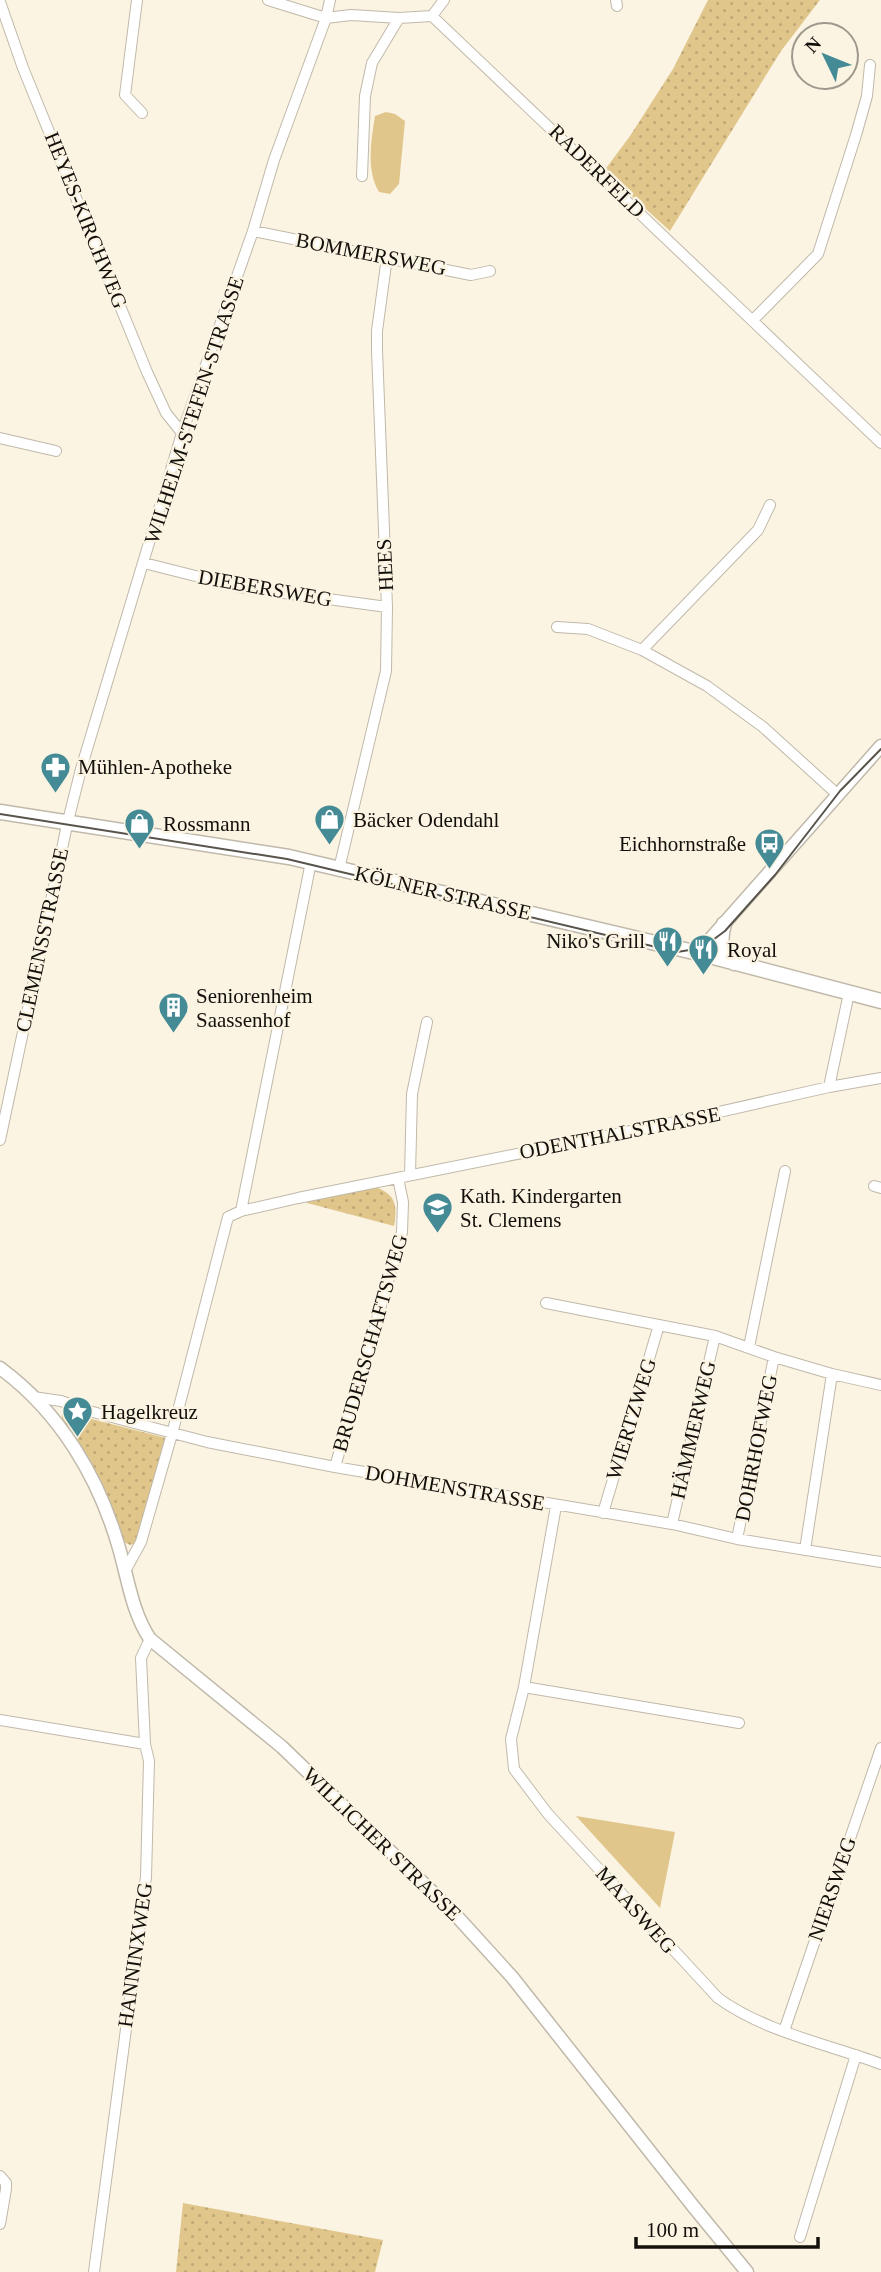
<svg xmlns="http://www.w3.org/2000/svg" width="881" height="2272" viewBox="0 0 881 2272" font-family="Georgia,serif">
<style>
.grass{fill:url(#grass-dots)}
.park{fill:#e1c68c}
.lines{fill:none;stroke-linecap:round;stroke-linejoin:round}
.minor-casing{stroke:#c0b9aa;stroke-width:12}
.tertiary-casing{stroke:#c0b9aa;stroke-width:15}
.secondary-casing{stroke:#c0b9aa;stroke-width:17}
.minor{stroke:#fff;stroke-width:10}
.tertiary{stroke:#fff;stroke-width:12}
.secondary{stroke:#fff;stroke-width:14}
.tram{stroke:#58544b;stroke-width:2}
.labels{text-anchor:middle;stroke-width:5;stroke-linejoin:round;paint-order:stroke}
.street-label{font-size:21px;fill:#13100b;stroke:#fbf4e3}
.poi-label{font-size:21px;fill:#13100b;stroke:#fbf4e3;text-anchor:start}
</style>
<defs>
<pattern id="grass-dots" width="8" height="8" patternUnits="userSpaceOnUse" patternTransform="scale(1.75)"><rect width="8" height="8" fill="#e1c68c"/><path d="M2 2h.1M6 6h.1" fill="none" stroke="#c0a977" stroke-width="1.8" stroke-linecap="round"/></pattern>
</defs>
<rect width="100%" height="100%" fill="#fbf4e3"/>
<path class="grass" d="M708 0H820L781 51 670 231 604 171 630 136 673 69Z
M373 1186C395 1194 398 1203 394 1226L307 1203 306 1199Z
M66 1409 88 1418 166 1438 136 1543 130 1545 124 1542 102 1485 62 1419V1410Z
M183 2203 383 2240 375 2272H176Z"/>
<path class="park" d="M386 112 395 114 405 121 399 184 390 194 379 192C366 170 371 141 375 116Z
M576 1816 675 1832 660 1908Z"/>
<g class="lines">
<defs>
<path id="minor" d="M137 0 125 95 142 113
M268 0 326 18 351 15 399 18 432 16 881 443
M616 0 617 6
M0 2 23 68 147 372 166 413 182 433
M432 16 444 0
M362 176 365 96 372 63 399 18
M253 231 471 275 490 271
M754 319 818 254 856 135 867 96 870 65
M0 438 56 451
M144 563 239 587 387 607
M557 627 588 629 642 650 707 686 763 727 837 794
M642 650 758 530 770 505
M339 869 386 671 387 607 377 350V331L387 257
M829 1087 881 1078
M0 1140 67 825 81 769 182 433 253 231 274 160 326 18 330 0
M410 1175 412 1094 427 1022
M874 1186 881 1188
M241 1211 311 862
M546 1303 715 1336 774 1357 832 1374 881 1385
M749 1347 785 1171
M33 1397 61 1401 89 1411 207 1442 335 1467 672 1524 737 1539 881 1562
M335 1467 402 1232 403 1202 398 1178
M556 1506 524 1687 511 1739 514 1769 548 1814 718 1998C765 2032 827 2044 881 2064
M603 1513 659 1325
M672 1524 715 1336
M737 1539 774 1357
M805 1550 832 1374
M125 1571 141 1542 172 1434 228 1217 241 1211 298 1198 666 1124 829 1087 849 993
M524 1687 739 1723
M0 1720 145 1744
M784 2031 881 1748
M0 2176 6 2183V2189L0 2224
M800 2237 856 2055
M94 2272 146 1877 149 1761 145 1744 141 1658 150 1639"/>
<path id="tertiary" d="M698 953 881 746
M0 1368C60 1412 99 1478 119 1548 128 1579 132 1612 150 1639L282 1747 453 1912 512 1977 693 2206 747 2272"/>
<path id="secondary" d="M0 812 289 857 698 953 881 1001
M724 924C719 941 721 950 734 963"/>
</defs>
<use href="#minor" class="minor-casing"/>
<use href="#tertiary" class="tertiary-casing"/>
<use href="#secondary" class="secondary-casing"/>
<use href="#minor" class="minor"/>
<use href="#tertiary" class="tertiary"/>
<use href="#secondary" class="secondary"/>
<path class="tram" d="M0 814 287 859 677 952 702 948 725 931 775 875 840 791 881 749"/>
</g>
<defs>
<symbol id="pharmacy-pin" viewBox="-11 -11 22 30"><path d="M0 17L-7.5 6A9.5 9.5 0 1 1 7.5 6Z" fill="#458b96" stroke="#fbf4e3"/><path d="M-2-6h4v4h4v4h-4v4h-4v-4h-4v-4h4Z" fill="#fff"/></symbol>
<symbol id="shop-pin" viewBox="-11 -11 22 30"><path d="M0 17L-7.5 6A9.5 9.5 0 1 1 7.5 6Z" fill="#458b96" stroke="#fbf4e3"/><path d="M-5-2.5h2.3a2.7 3.5 0 0 1 5.4 0H5L5.5 6h-11ZM-1.5-2.5h3a1.5 2.3 0 0 0-3 0Z" fill="#fff"/></symbol>
<symbol id="bus-pin" viewBox="-11 -11 22 30"><path d="M0 17L-7.5 6A9.5 9.5 0 1 1 7.5 6Z" fill="#458b96" stroke="#fbf4e3"/><path d="M-5-6H5V4H4V6H2V4H-2V6H-4V4H-5ZM-3.5-4V0h7V-4ZM-3.5 1.2v1.5H-2V1.2ZM2 1.2v1.5H3.5V1.2Z" fill="#fff"/></symbol>
<symbol id="restaurant-pin" viewBox="-11 -11 22 30"><path d="M0 17L-7.5 6A9.5 9.5 0 1 1 7.5 6Z" fill="#458b96" stroke="#fbf4e3"/><path d="M-5-6h1v4h1v-4h1v4h1v-4h1v5L-1.5 .5V6h-2V.5L-5-1ZM5-6V6H3V1.5H1.5Q1.5-4 5-6Z" fill="#fff"/></symbol>
<symbol id="building-pin" viewBox="-11 -11 22 30"><path d="M0 17L-7.5 6A9.5 9.5 0 1 1 7.5 6Z" fill="#458b96" stroke="#fbf4e3"/><path d="M-4-6H4V6H1V3H-1V6H-4ZM-2.5-4.3h1.7v1.8h-1.7ZM.8-4.3h1.7v1.8H.8ZM-2.5-1h1.7V.8h-1.7ZM.8-1h1.7V.8H.8Z" fill="#fff"/></symbol>
<symbol id="school-pin" viewBox="-11 -11 22 30"><path d="M0 17L-7.5 6A9.5 9.5 0 1 1 7.5 6Z" fill="#458b96" stroke="#fbf4e3"/><path d="M0-5L7-2L0 1L-7-2ZM-4 1L0 2.5L4 1V4Q0 6-4 4Z" fill="#fff"/></symbol>
<symbol id="sight-pin" viewBox="-11 -11 22 30"><path d="M0 17L-7.5 6A9.5 9.5 0 1 1 7.5 6Z" fill="#458b96" stroke="#fbf4e3"/><path d="M0-6L1.8-2.2L6-1.7L2.9 1.2L3.7 5.4L0 3.3L-3.7 5.4L-2.9 1.2L-6-1.7L-1.8-2.2Z" fill="#fff"/></symbol>
</defs>
<g fill-rule="evenodd">
<use href="#pharmacy-pin" x="38" y="750" width="35" height="47"/>
<use href="#shop-pin" x="312" y="802" width="35" height="47"/>
<use href="#shop-pin" x="122" y="806" width="35" height="47"/>
<use href="#bus-pin" x="752" y="826" width="35" height="47"/>
<use href="#restaurant-pin" x="650" y="924" width="35" height="47"/>
<use href="#restaurant-pin" x="686" y="932" width="35" height="47"/>
<use href="#building-pin" x="156" y="990" width="35" height="47"/>
<use href="#school-pin" x="420" y="1190" width="35" height="47"/>
<use href="#sight-pin" x="60" y="1394" width="35" height="47"/>
</g>
<g class="labels">
<g class="street-label">
<text transform="translate(597 171) rotate(44)" y="7">RADERFELD</text>
<text transform="translate(86 220) rotate(68)" y="7">HEYES-KIRCHWEG</text>
<text transform="translate(371 254) rotate(11)" y="7">BOMMERSWEG</text>
<text transform="translate(194 410) rotate(-72)" y="7">WILHELM-STEFEN-STRASSE</text>
<text transform="translate(385 565) rotate(-93)" y="7">HEES</text>
<text transform="translate(265 588) rotate(10)" y="7">DIEBERSWEG</text>
<text transform="translate(443 893) rotate(13)" y="7">KÖLNER STRASSE</text>
<text transform="translate(42 940) rotate(-78)" y="7">CLEMENSSTRASSE</text>
<text transform="translate(620 1133) rotate(-11)" y="7">ODENTHALSTRASSE</text>
<text transform="translate(370 1343) rotate(-74)" y="7">BRUDERSCHAFTSWEG</text>
<text transform="translate(631 1419) rotate(-73)" y="7">WIERTZWEG</text>
<text transform="translate(693 1430) rotate(-77)" y="7">HÄMMERWEG</text>
<text transform="translate(756 1448) rotate(-79)" y="7">DOHRHOFWEG</text>
<text transform="translate(455 1488) rotate(10)" y="7">DOHMENSTRASSE</text>
<text transform="translate(382 1844) rotate(44)" y="7">WILLICHER STRASSE</text>
<text transform="translate(832 1889) rotate(-71)" y="7">NIERSWEG</text>
<text transform="translate(636 1910) rotate(48)" y="7">MAASWEG</text>
<text transform="translate(135 1955) rotate(-82)" y="7">HANNINXWEG</text>
</g>
<g class="poi-label">
<text x="78" y="774">Mühlen-Apotheke</text>
<text x="353" y="827">Bäcker Odendahl</text>
<text x="163" y="831">Rossmann</text>
<text x="746" y="851" text-anchor="end">Eichhornstraße</text>
<text x="645" y="948" text-anchor="end">Niko's Grill</text>
<text x="727" y="957">Royal</text>
<text x="196" y="1003">Seniorenheim<tspan x="196" dy="24">Saassenhof</tspan></text>
<text x="460" y="1203">Kath. Kindergarten<tspan x="460" dy="24">St. Clemens</tspan></text>
<text x="101" y="1419">Hagelkreuz</text>
</g>
</g>
<g transform="translate(825 56) rotate(313)"><circle r="33" fill="#fbf4e3" stroke="#9e998d" stroke-width="2"/>
<path d="M0-5L12 26L0 18L-12 26Z" fill="#458b96"/>
<text y="-10" font-size="19" font-weight="bold" text-anchor="middle" fill="#13100b">N</text>
</g>
<path d="M636 2237v10h182v-10" fill="none" stroke="#13100b" stroke-width="3.5"/>
<text x="646" y="2237" font-size="21" fill="#13100b" stroke="#fbf4e3" stroke-width="5" paint-order="stroke">100 m</text>
</svg>
